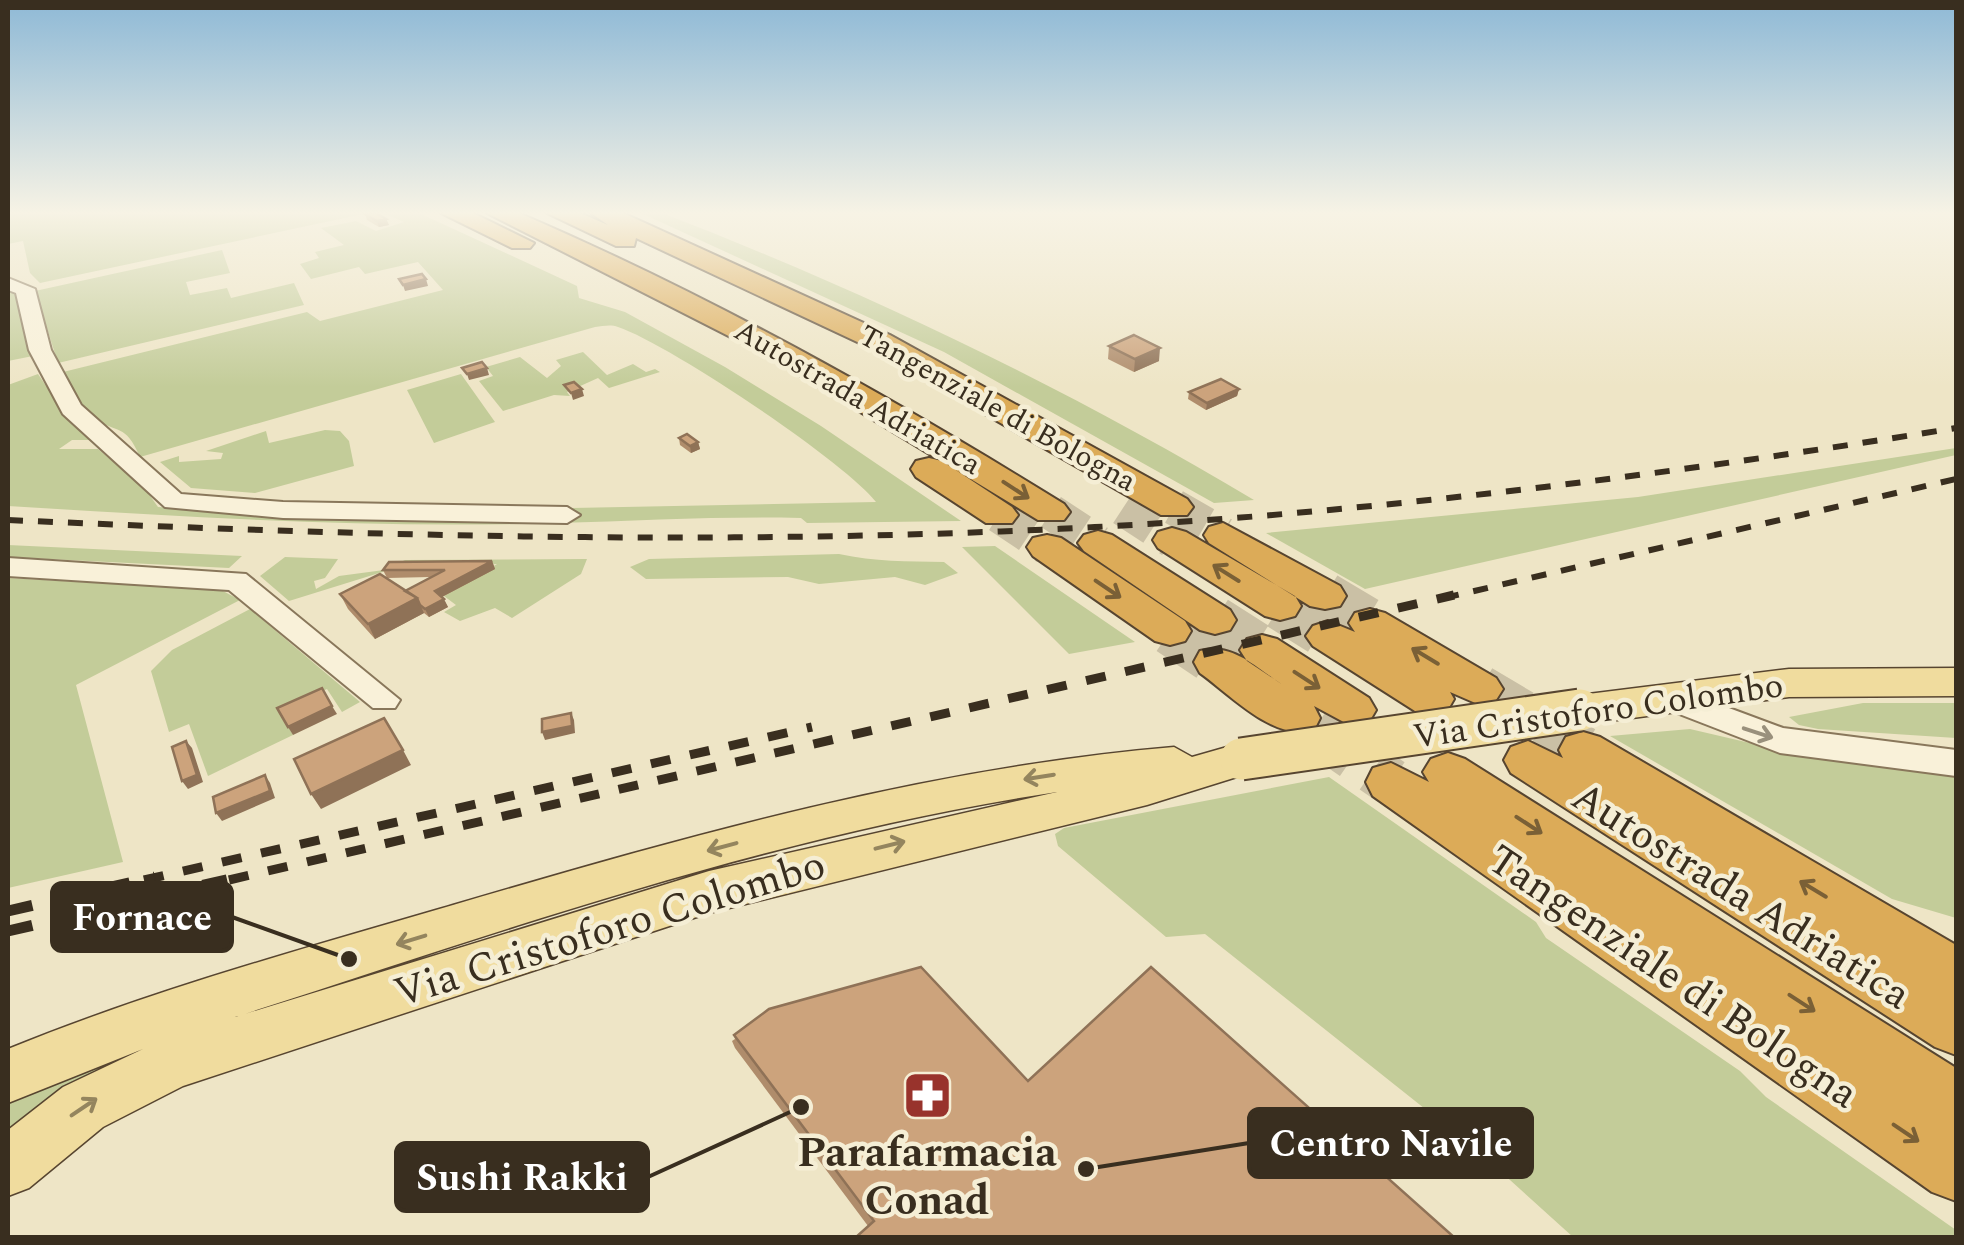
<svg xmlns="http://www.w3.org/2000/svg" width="1964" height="1245" viewBox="0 0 1964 1245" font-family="Spectral,serif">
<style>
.green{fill:#c3cc99}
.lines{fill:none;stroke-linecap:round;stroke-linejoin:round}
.highway-tunnel-far1{stroke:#cac0a5;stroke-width:36;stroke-dasharray:36 19;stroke-linecap:butt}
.highway-tunnel{stroke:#cac0a5;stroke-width:48;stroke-dasharray:48 24;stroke-linecap:butt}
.minor-casing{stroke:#89775b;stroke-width:4}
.major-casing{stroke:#574530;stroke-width:3}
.highway-casing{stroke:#574530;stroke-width:4}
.minor{fill:#f9f1d9;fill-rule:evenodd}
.major{fill:#f0dc9e;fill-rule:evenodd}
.highway{fill:#dcab58;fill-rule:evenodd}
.rail-far2{stroke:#392e1f;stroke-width:6;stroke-dasharray:15 15;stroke-linecap:butt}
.rail-far1{stroke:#392e1f;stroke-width:9;stroke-dasharray:20 20;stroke-linecap:butt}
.rail{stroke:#392e1f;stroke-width:11;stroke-dasharray:25 25;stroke-linecap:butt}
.major-bridge-casing{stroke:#574530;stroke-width:45;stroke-linecap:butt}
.major-bridge{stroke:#f0dc9e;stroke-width:41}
.wall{fill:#af8c6b}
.shaded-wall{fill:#8f7257}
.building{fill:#cca37c;stroke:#8f7257;stroke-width:2.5}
.oneway{stroke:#7a6036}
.oneway2{stroke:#99907c}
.oneway3{stroke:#94855e}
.labels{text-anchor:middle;stroke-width:9;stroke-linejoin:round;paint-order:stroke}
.far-street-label{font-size:30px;fill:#392e1f;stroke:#f5eed5}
.street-label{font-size:35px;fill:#392e1f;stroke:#f5eed5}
.near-street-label{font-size:42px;fill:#392e1f;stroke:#f5eed5}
.near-poi-label{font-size:42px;font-weight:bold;fill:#392e1f;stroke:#f5eed5}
.leader{fill:none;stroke:#392e1f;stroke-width:4}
.callout-dot{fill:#392e1f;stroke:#f5eed5;stroke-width:4}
.callout{fill:#392e1f;stroke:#392e1f;stroke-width:4}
.callout-label{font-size:38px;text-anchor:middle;font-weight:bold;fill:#fff}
</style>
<rect width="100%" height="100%" fill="#eee5c6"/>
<path class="green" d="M8 213H368L40 283 30 273 23 241 8 244Z
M383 213H419L577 286 579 298 625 312 725 367 821 426 961 521 807 523 801 518C720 516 638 521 557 523 375 529 189 517 8 506V385L38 374 69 420 91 440H72L59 449H98L146 490 158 507 274 514 876 502C845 462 669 344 618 327 611 324 603 326 595 327L140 457C125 422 117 435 95 418 81 406 72 388 63 372L307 312 320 321 443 290 418 262 365 274 359 267 311 279 300 264 319 258 315 252 344 245 321 228 356 221 376 231 404 222Z
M641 213H662C867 292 1066 388 1254 500L1214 503 944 352Z
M222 250 230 273 186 282 190 295 227 288 231 298 294 283 304 305 58 363 35 291Z
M8 289 16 292 33 356 8 361Z
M583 352 607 375 633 364 646 372 655 369 660 372 609 388 598 378 567 392 570 396 554 395 503 411 479 381 493 376 486 367 520 357 547 378 561 366 556 360Z
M461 374 495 422 434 443 407 390Z
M325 430 340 431 349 441 354 466 255 493 191 488 160 462 179 456V462L221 459 223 453 206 451 266 431 269 443Z
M1956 448V455L1365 589 1266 533 1638 497Z
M8 545 242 556 229 568 8 557Z
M995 546 1135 642 1069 654 962 547Z
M839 554C875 562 907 561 944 562L958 573 925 585 895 577 819 584 788 577 646 579 630 567 649 559Z
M285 557 338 559 325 578 314 581 316 589 339 576 384 570 405 560 587 559 581 574 512 618 495 608 460 621 444 612 456 605 444 596 497 564 392 569 289 601 260 576Z
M8 578 221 590 240 600 76 685 123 862 8 888Z
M250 609 360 702 342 712 327 689 280 711 293 735 208 776 189 724 169 732 151 671 172 650Z
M1863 703H1956V738L1818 729 1799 725 1789 717Z
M1690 729 1801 755 1956 776V918L1892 899 1610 736Z
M1329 777 1536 922 1546 938 1740 1071 1766 1097 1956 1230V1237H1573L1478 1151 1205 934 1166 937 1058 846 1055 834 1064 828Z
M129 1050 130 1056 8 1135V1100Z"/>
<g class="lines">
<path class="highway-tunnel-far1" d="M1174 507 1223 535
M1123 508 1172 540
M1051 512 1098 543
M999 515 1047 547"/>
<path class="highway-tunnel" d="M1325 596 1370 623
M1280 606 1328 636
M1215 620 1262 650
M1170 631 1216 662
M1480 689 1583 750
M1314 729 1391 782"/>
<defs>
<path id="minor" d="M8 278 35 289 51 350 81 405 181 494 283 502 567 507 580 515 567 523 283 518 165 507 63 414 29 350 16 293 8 290Z
M8 558 246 574 400 700 395 708H373L229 590 8 576Z
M1667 685 1783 728 1956 750V776L1780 753 1656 705 1651 697 1656 689Z"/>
<path id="major" d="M1956 668V696L1789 697 1580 725 1566 721 1560 710 1566 699 1580 695 1789 669Z
M1241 743 1256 747 1262 759 1256 771 1147 805 709 913 183 1086 103 1127 29 1188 8 1196V1130L63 1087 143 1049 8 1103V1049C152 990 303 949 453 905 691 835 926 768 1174 747L1192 757ZM1057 792 709 871 235 1017C505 930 776 834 1057 792Z"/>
<path id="highway" d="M441 213H473L534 243 530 248H512Z
M487 213H519C709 295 888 395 1064 504L1070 512 1064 520H1038L770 357Z
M547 213H580L608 225 591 213H623L890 335 1187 499 1193 507 1187 515H1161L868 347 636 238 634 246H616Z
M929 458 942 461 1012 507 1018 515 1012 523H986L916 477 911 469 916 461Z
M1223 523 1340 586 1346 596 1340 606 1325 609 1310 606 1209 543 1204 535 1209 527Z
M1172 528 1186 532 1295 596 1301 606 1295 616 1280 620 1265 616 1158 548 1153 540 1158 532Z
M1098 531 1112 535 1230 610 1236 620 1230 630 1215 634 1200 630 1084 551 1078 543 1084 535Z
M1047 535 1061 538 1185 621 1191 631 1185 641 1170 645 1155 641 1033 556 1027 547 1033 538Z
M1370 609 1385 613 1496 678 1503 689 1496 700 1480 705 1450 692 1454 699 1447 711 1431 716 1415 711 1313 646 1306 636 1313 626 1328 621 1355 632 1349 623 1355 613Z
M1262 635 1277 639 1369 698 1376 710 1369 722 1353 727 1314 706 1320 718 1314 730C1274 742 1231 695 1200 673L1194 662 1200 651C1232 642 1257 668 1283 685L1247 661 1240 650 1247 639Z
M1583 732 1600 737 1956 945V1055L1935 1047 1511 773 1504 760 1511 747 1528 741 1563 758 1559 750 1566 737Z
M1448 753 1465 759 1956 1068V1201L1932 1192 1373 796 1366 782 1373 768 1391 763 1429 782 1423 772 1431 759Z"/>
</defs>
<use href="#minor" class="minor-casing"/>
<use href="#major" class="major-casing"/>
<use href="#highway" class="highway-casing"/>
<use href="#minor" class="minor"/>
<use href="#major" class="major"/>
<use href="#highway" class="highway"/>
<path class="rail-far2" d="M8 520C416 538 827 549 1235 518 1477 499 1716 467 1956 428
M1444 598 1956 479"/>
<path class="rail-far1" d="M144 880 812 727
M229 880 1454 595"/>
<path class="rail" d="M8 911 155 877
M8 931 239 877"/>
<defs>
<path id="major-bridge" d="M1241 759 1580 710"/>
</defs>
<use href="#major-bridge" class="major-bridge-casing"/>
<use href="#major-bridge" class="major-bridge"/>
</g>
<path class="wall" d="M365 214 386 219 389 225 379 227 367 220Z
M1109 346 1159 361 1134 372 1108 359Z
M1239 389 1237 396 1206 410 1188 399 1189 392Z
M679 438 698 442 700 449 691 453 680 445Z
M492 561 495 569 442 597 448 607 429 617 424 613 375 639 348 609 340 594 405 591 430 577 387 578 383 570Z
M734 1035 1028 1081 1455 1238 868 1226 735 1048 732 1041 735 1039Z"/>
<path class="shaded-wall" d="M386 219 389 225 379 227 377 221Z
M426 279 428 286 405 291 403 285Z
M1160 348 1159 361 1134 372 1135 359Z
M487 368 489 375 469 380 467 374Z
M582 389 584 396 573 400 571 393Z
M1239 389 1237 396 1206 410 1207 403Z
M698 442 700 449 691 453 690 446Z
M492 561 495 569 438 599 435 591Z
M417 598 424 613 375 639 368 624Z
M444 599 448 607 429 617 425 609Z
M332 706 337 714 293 735 288 727Z
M571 713 574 720 575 733 545 740 542 732Z
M186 741 192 748 203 782 188 789 182 781Z
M403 750 411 765 321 809 311 794Z
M265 775 270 783 275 798 222 821 216 813Z"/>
<path class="building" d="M370 213H376L386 219 377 221 365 214Z
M422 274 426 279 403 285 399 279Z
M1134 335 1160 348 1135 359 1109 346Z
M482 362 487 368 467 374 462 368Z
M1221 379 1239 389 1207 403 1189 392Z
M574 382 582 389 571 393 564 385Z
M687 434 698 442 690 446 679 438Z
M492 561 435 591 444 599 425 609 420 605 417 598 405 591 445 570H383L389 562Z
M380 574 417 598 368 624 340 594Z
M322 688 332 706 288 727 277 708Z
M571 713 572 726 542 732V719Z
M384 718 403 750 311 794 294 759Z
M186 741 197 775 182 781 172 747Z
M265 775 270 791 216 813 213 797Z
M921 967 1028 1081 1151 967 1455 1238H855L874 1221 734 1035 769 1009Z"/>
<defs><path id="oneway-shaft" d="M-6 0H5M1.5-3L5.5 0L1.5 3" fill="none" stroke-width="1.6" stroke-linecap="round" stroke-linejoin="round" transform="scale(2.5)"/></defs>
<g class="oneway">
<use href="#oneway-shaft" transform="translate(1016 490) rotate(33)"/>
<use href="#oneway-shaft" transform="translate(1226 573) rotate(-148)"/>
<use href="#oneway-shaft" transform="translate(1108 589) rotate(34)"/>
<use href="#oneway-shaft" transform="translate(1425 656) rotate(-149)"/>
<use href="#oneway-shaft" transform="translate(1307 680) rotate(33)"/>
<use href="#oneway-shaft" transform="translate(1529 825) rotate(33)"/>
<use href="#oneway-shaft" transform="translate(1813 889) rotate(-149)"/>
<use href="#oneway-shaft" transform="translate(1802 1003) rotate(33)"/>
<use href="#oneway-shaft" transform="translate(1906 1133) rotate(34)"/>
</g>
<use class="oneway2" href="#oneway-shaft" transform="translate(1758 733) rotate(18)"/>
<g class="oneway3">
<use href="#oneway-shaft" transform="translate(1039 777) rotate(171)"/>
<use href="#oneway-shaft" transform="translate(890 845) rotate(-14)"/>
<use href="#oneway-shaft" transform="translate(722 847) rotate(165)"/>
<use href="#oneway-shaft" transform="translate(411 940) rotate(163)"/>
<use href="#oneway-shaft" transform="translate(84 1107) rotate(-34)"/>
</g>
<linearGradient id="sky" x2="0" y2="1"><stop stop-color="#8eb9d6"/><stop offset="0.55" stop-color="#f7f3e5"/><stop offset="1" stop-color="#f7f3e5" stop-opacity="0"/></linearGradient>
<rect width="1964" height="387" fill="url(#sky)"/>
<defs>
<symbol id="pharmacy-square" viewBox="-11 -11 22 22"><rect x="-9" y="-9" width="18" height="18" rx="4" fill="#98332c" stroke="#f5eed5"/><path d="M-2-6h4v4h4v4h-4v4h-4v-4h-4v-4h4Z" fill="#fff"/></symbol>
</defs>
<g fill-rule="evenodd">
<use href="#pharmacy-square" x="900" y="1068" width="55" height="55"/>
</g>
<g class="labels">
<g class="far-street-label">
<text transform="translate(858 397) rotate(30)" y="10">Autostrada Adriatica</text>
<text transform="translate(998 408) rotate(29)" y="10">Tangenziale di Bologna</text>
</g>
<g class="street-label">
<text transform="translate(1598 710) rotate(-8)" y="12">Via Cristoforo Colombo</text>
</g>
<g class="near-street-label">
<text transform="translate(1742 894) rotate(32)" y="15">Autostrada Adriatica</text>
<text transform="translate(609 927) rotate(-17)" y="15">Via Cristoforo Colombo</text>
<text transform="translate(1674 975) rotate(34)" y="15">Tangenziale di Bologna</text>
</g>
<g class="near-poi-label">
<text x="927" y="1166">Parafarmacia<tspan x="927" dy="48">Conad</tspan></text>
</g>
</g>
<path class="leader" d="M349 959L232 917M1086 1169L1249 1143M801 1107L648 1177"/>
<g class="callout-dot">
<circle cx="349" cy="959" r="10"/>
<circle cx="1086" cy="1169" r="10"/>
<circle cx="801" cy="1107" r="10"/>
</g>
<g class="callout">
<rect x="52" y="883" width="180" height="68" rx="10"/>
<rect x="1249" y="1109" width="283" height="68" rx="10"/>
<rect x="396" y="1143" width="252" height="68" rx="10"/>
</g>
<g class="callout-label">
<text x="142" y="930">Fornace</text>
<text x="1391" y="1156">Centro Navile</text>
<text x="522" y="1190">Sushi Rakki</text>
</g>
<rect width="1964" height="1245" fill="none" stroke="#392e1f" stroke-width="20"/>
</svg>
